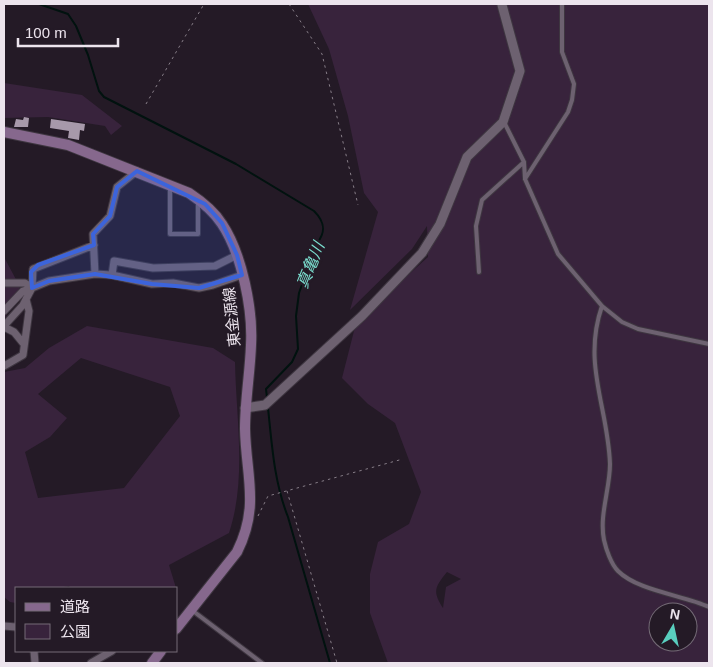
<svg xmlns="http://www.w3.org/2000/svg" width="713" height="667" viewBox="0 0 713 667" font-family="Arial,'Noto Sans JP',sans-serif">
<style>
.green{fill:#38233c;fill-rule:evenodd}
.lines{fill:none;stroke-linecap:round;stroke-linejoin:round}
.stream{stroke:#01120f;stroke-width:2}
.building{fill:#a799aa}
.service-casing{stroke:#3e3640;stroke-width:6}
.minor-casing{stroke:#3e3640;stroke-width:9}
.tertiary-casing{stroke:#3e3640;stroke-width:11}
.secondary-casing{stroke:#3e3640;stroke-width:12}
.path{stroke:#877e88;stroke-width:1;stroke-dasharray:2.5 4;stroke-linecap:butt}
.service{stroke:#6d6170;stroke-width:4}
.minor{stroke:#6d6170;stroke-width:7}
.tertiary{stroke:#6d6170;stroke-width:9}
.secondary{stroke:#86688d;stroke-width:10}
.marked{fill:#3c64db;fill-opacity:0.2;stroke:#3c64db;stroke-width:4;stroke-linejoin:round}
.labels{text-anchor:middle;stroke-width:5;stroke-linejoin:round;paint-order:stroke}
.street-label{font-size:15px;fill:#ece4ed;stroke:#241a26}
.water-label{font-size:16px;font-style:italic;fill:#7bdecf;stroke:#241a26}
</style>
<rect width="100%" height="100%" fill="#241a26"/>
<path class="green" d="M308 4H709V663H388L370 613V574L378 542 409 524 421 492 395 423 368 404 342 378 354 331 367 312 428 257 427 226 412 249 350 310 378 212 364 193 348 116 329 49ZM447 572 461 579 446 587 443 608C432 591 435 587 447 572ZM658 612H688V642H658Z
M4 83 82 95 122 126 111 135 105 126 48 117 4 118Z
M4 257 20 287 4 320Z
M87 326 213 348 235 362C236 418 247 479 229 533L169 565 176 588H71L69 586 59 588H16V603L10 602 4 597V372L25 368 49 348ZM81 358 170 387 180 416 124 488 38 498 25 452 50 437 67 418 38 394Z"/>
<g class="lines">
<path class="stream" d="M39 4 68 14 76 26 88 55 99 91 104 97 236 164 314 211C324 221 327 231 317 243L299 293 296 316 298 349 292 362 266 389 267 398
M268 408C272 445 274 482 288 517L330 663"/>
</g>
<path class="building" d="M24 117 29 118 28 127H14L16 119 23 120Z
M51 119 85 124 84 131 80 130 79 140 68 138 69 131 50 128Z
M231 287 235 302 226 305 221 290Z"/>
<g class="lines">
<defs>
<path id="service" d="M504 122 524 162 525 179 558 254 602 306 622 322 638 329 709 344
M525 179 568 112 572 100 574 84 562 52V4
M170 188V234H198V201
M479 272 476 226 482 200 524 162
M602 306C582 364 608 407 610 464 610 489 599 515 604 540 606 549 611 564 618 571 638 591 683 595 709 607
M193 611 262 663"/>
<path id="minor" d="M95 274 93 234 110 216 117 187 137 171
M112 275 114 261 153 268 215 266 237 255
M4 283H25L32 288 23 291 4 311
M32 288 33 269 94 245
M4 326 23 305 32 288 49 281 95 274 112 275 152 284 173 283 199 288 213 285 242 275
M4 327 14 332 23 343
M4 366 23 355 29 311 26 299
M4 626 16 627
M34 651 35 663
M91 663 112 651"/>
<path id="tertiary" d="M245 408 265 405 362 316 422 253 440 224 467 157 503 122 520 71 502 5"/>
<path id="secondary" d="M4 132 68 145 189 193C201 201 214 211 222 224 242 254 253 310 251 345 250 373 245 401 245 429 246 476 260 506 237 552L176 629
M152 663 161 651"/>
</defs>
<use href="#service" class="service-casing"/>
<use href="#minor" class="minor-casing"/>
<use href="#tertiary" class="tertiary-casing"/>
<use href="#secondary" class="secondary-casing"/>
<path class="path" d="M289 4 322 54 358 205
M146 104 204 4
M287 491 337 663
M258 516 268 496 403 459"/>
<use href="#service" class="service"/>
<use href="#minor" class="minor"/>
<use href="#tertiary" class="tertiary"/>
<use href="#secondary" class="secondary"/>
</g>
<path class="marked" d="M137 171 205 204 222 223 237 255 242 275 199 288 152 284 95 274 49 281 32 288 31 272 38 265 94 245 93 234 110 216 117 187Z"/>
<g class="labels">
<g class="street-label">
<text transform="translate(232 317) rotate(-96)" y="5">東金源線</text>
</g>
<g class="water-label">
<text transform="translate(310 265) rotate(-68)" y="6">真亀川</text>
</g>
</g>
<rect width="713" height="667" fill="none" stroke="#ece4ed" stroke-width="10"/>
<rect x="15" y="587" width="162" height="65" fill="#241a26" stroke="#746b76"/>
<rect x="25" y="603" width="25" height="8" fill="#86688d" stroke="#746b76"/>
<text x="60" y="612" font-size="15" fill="#ece4ed">道路</text>
<rect x="25" y="624" width="25" height="15" fill="#38233c" stroke="#746b76"/>
<text x="60" y="637" font-size="15" fill="#ece4ed">公園</text>
<g transform="translate(673 627) rotate(9)"><circle r="24" fill="#241a26" stroke="#746b76"/>
<path d="M0-4L9 19L0 12L-9 19Z" fill="#59cebe"/>
<text y="-8" font-size="14" font-weight="bold" text-anchor="middle" fill="#ece4ed">N</text>
</g>
<path d="M18 38v8h100v-8" fill="none" stroke="#ece4ed" stroke-width="2.5"/>
<text x="25" y="38" font-size="15" fill="#ece4ed" stroke="#241a26" stroke-width="4" paint-order="stroke">100 m</text>
</svg>
